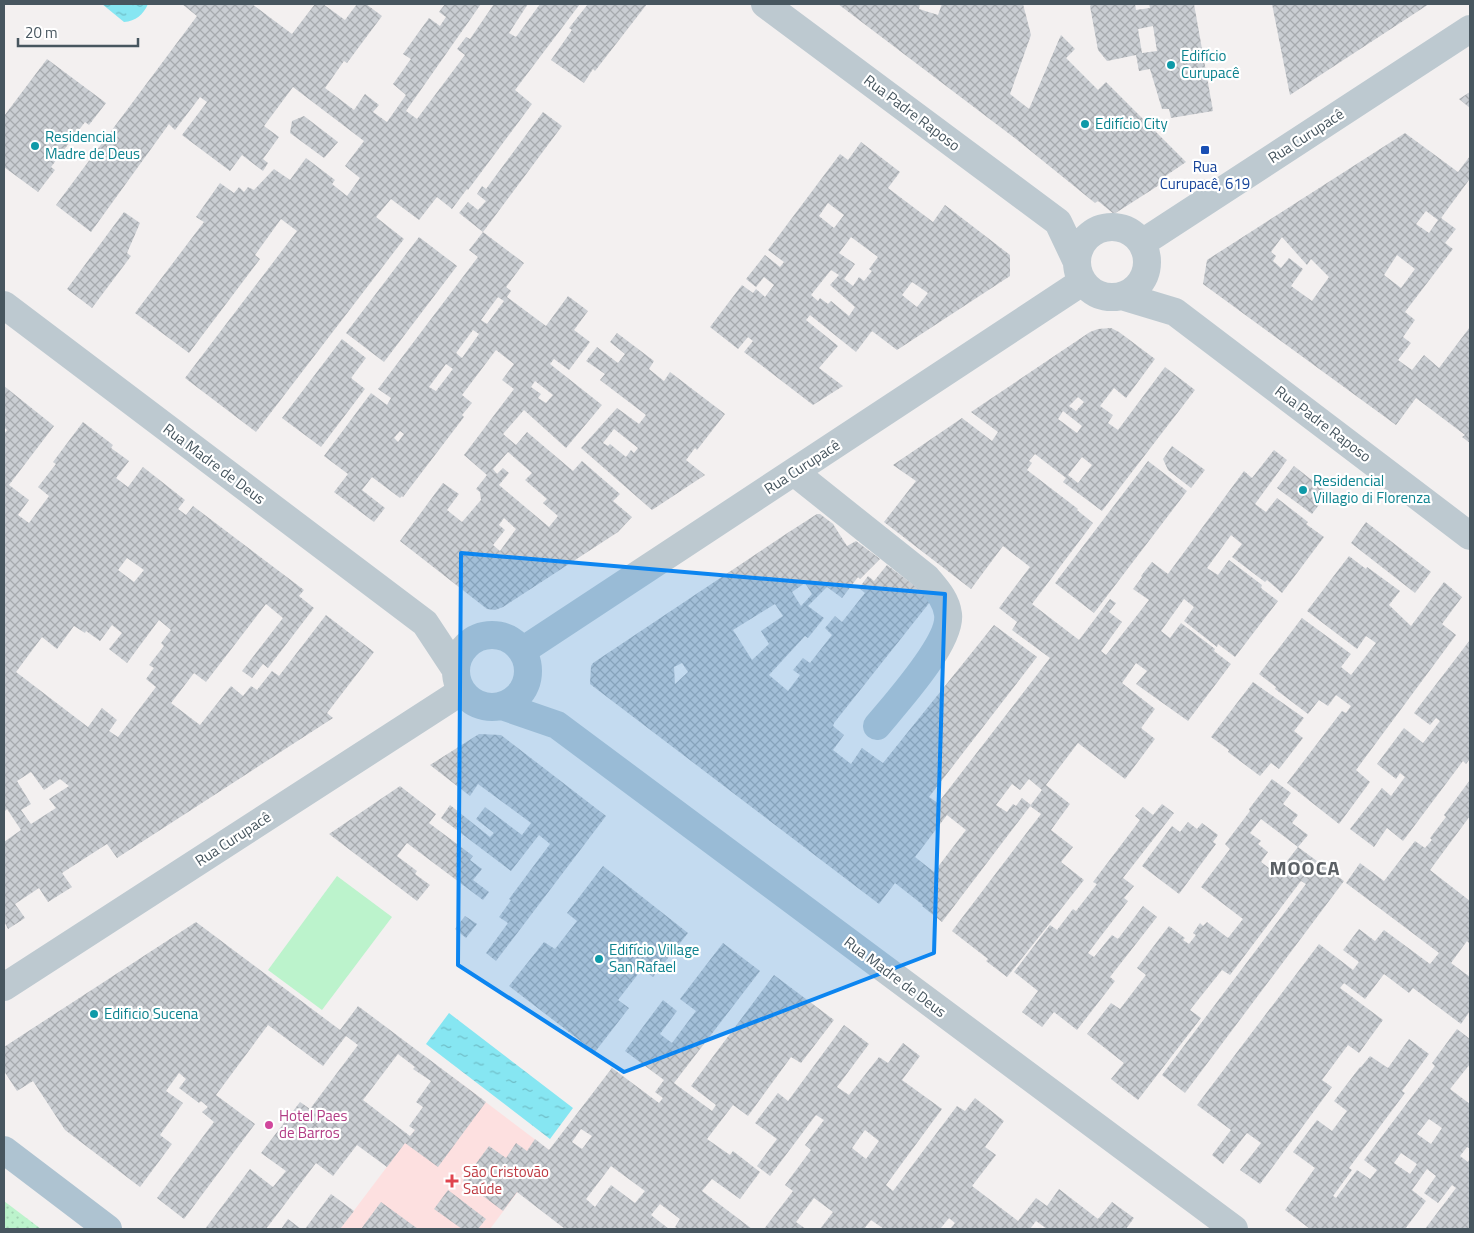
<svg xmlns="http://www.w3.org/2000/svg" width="1474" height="1233" viewBox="0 0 1474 1233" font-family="'Titillium Web',sans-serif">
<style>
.medical{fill:#fde0e0}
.grass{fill:url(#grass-dots)}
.pitch{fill:#bcf3cc}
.water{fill:url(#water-ripples)}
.building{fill:url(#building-cross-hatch);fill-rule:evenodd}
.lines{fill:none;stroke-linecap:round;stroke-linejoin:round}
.minor{stroke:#bdc9d0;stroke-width:28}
.major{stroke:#aec3d1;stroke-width:28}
.marked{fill:#0c85f0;fill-opacity:0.2;stroke:#0c85f0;stroke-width:4;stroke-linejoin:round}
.culture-dot{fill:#0f9aa8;stroke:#fff;stroke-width:2}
.transit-dot{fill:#1a4fb4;stroke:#fff;stroke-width:2}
.hotel-dot{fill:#d1479c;stroke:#fff;stroke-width:2}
.health-dot{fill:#e0444e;stroke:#fff;stroke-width:2}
.labels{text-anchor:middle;stroke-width:4.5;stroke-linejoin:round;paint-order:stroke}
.culture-label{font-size:15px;fill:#0d838f;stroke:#fff;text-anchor:start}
.street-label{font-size:15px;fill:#47565f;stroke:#fff}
.transit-label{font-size:15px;fill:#164399;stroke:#fff}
.hotel-label{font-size:15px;fill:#b23c85;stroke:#fff;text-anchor:start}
.health-label{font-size:15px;fill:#be3a42;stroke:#fff;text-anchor:start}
.district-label{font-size:20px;font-weight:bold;letter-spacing:1px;fill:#5c6166;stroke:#fff}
</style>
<defs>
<pattern id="grass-dots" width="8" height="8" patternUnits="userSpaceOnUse" patternTransform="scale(1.25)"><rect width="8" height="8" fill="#bcf3cc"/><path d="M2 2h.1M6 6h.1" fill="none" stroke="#a3d2b2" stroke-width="1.8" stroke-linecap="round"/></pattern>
<pattern id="water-ripples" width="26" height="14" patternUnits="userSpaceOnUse" patternTransform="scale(1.25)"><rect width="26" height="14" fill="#86e6f2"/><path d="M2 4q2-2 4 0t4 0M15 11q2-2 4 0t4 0" fill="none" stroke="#6fbdc7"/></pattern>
<pattern id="building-cross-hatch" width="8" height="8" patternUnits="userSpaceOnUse" patternTransform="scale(1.25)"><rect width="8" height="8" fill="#caced3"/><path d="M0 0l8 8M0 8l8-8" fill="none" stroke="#a6aaae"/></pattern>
</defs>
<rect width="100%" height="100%" fill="#f3f0f0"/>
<path class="medical" d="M454 1078 549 1150 490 1229H340Z"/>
<path class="grass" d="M4 1201 41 1229H4Z"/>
<path class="pitch" d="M337 876 392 917 322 1010 268 970Z"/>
<path class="water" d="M102 4H148C143 15 136 21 124 22Z
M449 1013 573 1108 550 1139 426 1044Z"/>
<path class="building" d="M182 4H252L292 34 315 4H323L345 20 357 4H366L382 16 347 63 344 61 325 88 354 110 365 94 379 105 373 112 387 122 406 95 393 84 411 59 403 54 429 18 440 26 446 17 439 12 445 4H481L406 111 417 119 465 55 457 49 466 37 470 39 494 4H528L509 33 516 37 540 4H580L515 90 532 104 468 190 467 189 452 209 437 197 419 220 391 199 376 217 404 239 256 432 185 378 297 231 281 219 255 255 260 259 189 353 135 313 204 222 196 217 220 183 234 193 239 187 244 192 248 187 254 190 274 169 290 180 306 158 335 180 332 184 347 196 360 178 345 166 364 141 293 87 264 126 279 137 263 159 268 163 263 171 242 155 230 171 182 135 207 102 200 97 175 130 169 124 91 232 56 205 197 16Z
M588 4H647L595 71 593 69 584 83 551 60 572 30 569 28Z
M838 4H920L919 9 938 15 942 4H1023L1031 35 1010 94 1029 109 1061 35 1075 49 1066 58 1098 90 1106 82 1186 162 1164 177 1167 180 1114 214 1098 201 1095 203 1016 139Z
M1092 4H1135L1136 10 1150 8 1149 4H1194L1213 111 1171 118 1169 109H1162L1150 69 1139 71 1136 55 1107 61 1098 50 1090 6ZM1153 26 1157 51 1142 53 1138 29Z
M1272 4H1429L1290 95Z
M47 59 106 103 89 125 85 122 51 167 55 170 38 192 4 167V116Z
M1470 92V108L1459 99Z
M543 112 562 126 483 232 459 213 468 202 478 210 486 201 477 194 482 186 486 189Z
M304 116 338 142 324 158 290 133 292 121Z
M1405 133 1458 172 1470 156V181L1469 180 1441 218 1456 229 1445 243 1453 249 1405 312 1415 320 1403 337 1411 343 1398 360 1412 370 1424 355 1439 368 1470 327V443L1462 437 1465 435 1416 398 1396 425 1203 284 1207 260ZM1426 211 1438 220 1429 233 1416 224ZM1282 237 1307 265 1311 259 1329 277 1312 301 1291 286 1303 269 1289 258 1281 268 1273 261 1276 256 1271 252ZM1397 255 1415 269 1401 288 1384 275Z
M861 142 900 172 888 188 933 222 945 205 1010 255V276L897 350 872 331 856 352 810 315 806 320 838 346 819 368 843 386 813 405 744 352 753 341 748 337 738 349 710 327 742 285 753 293 756 289 765 297 774 285 764 277 756 287 746 279 765 255 780 267 784 262 768 250 840 154 848 160ZM828 203 844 215 834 228 819 216ZM851 237 878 257 869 269 872 271 864 281 859 277 853 286 844 279 855 264 839 253ZM831 270 839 275 830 285 855 307 849 316 831 301 828 304 820 298 818 301 811 295ZM912 282 928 293 917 307 902 295Z
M124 212 140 223 127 253 131 256 92 308 67 289Z
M483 232 524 263 506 287 511 291 507 297 546 326 568 296 588 311 574 330 590 342 569 370 554 359 550 364 602 405 566 448 524 410 503 434 516 445 527 432 573 471 582 461 620 494 613 501 632 517 618 532 503 607 495 610 487 609 400 541 443 483 459 494 447 510 462 522 481 500 480 492 476 489 487 475 464 455 514 389 502 380 514 364 496 350 462 395 472 403 462 415 464 417 403 497 402 496 400 498 372 477 362 490 385 508 374 522 334 492 348 474 324 456 371 393 387 405 391 398 378 389 478 257 469 250ZM498 297 504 301 487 324 481 320ZM473 330 479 334 462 358 456 353ZM446 364 453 369 436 391 429 387ZM535 381 553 395 546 403 538 398 541 394 531 387ZM400 431 404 434 398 442 394 438ZM508 452 532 473 525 480 547 499 543 503 558 516 549 527 499 485 509 473 503 468 497 474 493 469ZM504 518 516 529 500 551 493 545 505 530 499 525Z
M419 237 457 266 384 362 346 333Z
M1111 328 1119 332 1155 359 1126 398 1114 388 1100 406 1113 415 1108 423 1118 430 1165 367 1195 390 1102 511 1063 482 1066 478 1035 454 1029 461 1032 463 1027 470 1078 509 1077 510 1093 523 1032 604 1079 640 1110 599 1116 603 1109 612 1122 622 1101 651 1106 655 1149 600 1133 589 1142 577 1141 576 1152 562 1168 574 1244 471 1252 478 1274 450 1287 460 1255 504 1266 512 1277 498 1308 522 1306 524 1324 537 1282 593 1267 580 1265 582 1232 557 1242 544 1231 535 1207 568 1218 575 1229 560 1262 585 1261 588 1278 601 1235 657 1218 644 1217 647 1184 621 1194 607 1184 599 1161 631 1170 638 1181 623 1215 649 1214 651 1231 664 1188 721 1136 684 1147 671 1136 663 1122 683 1155 709 1141 728 1155 739 1125 779 1078 743 1046 785 1070 804 1051 830 1073 847 1061 862 1084 880 1007 977 986 961 988 959 952 931 1041 814 1030 806 1042 790 1029 779 1020 790 1012 784 996 805 1007 812 1013 804 1016 806 1022 798 1031 805 942 922 922 906 923 905 895 883 879 904 590 684 591 666 593 663 789 532 817 514H820L833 524 847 546 856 541 880 559 860 579 858 577 842 598 827 587 808 606 824 618 808 638 805 636 769 675 788 691 800 675 793 670 803 658 810 663 832 635 825 628 835 616 842 622 865 593 859 588 868 576 874 581 887 565 931 598 930 602 834 723 833 726 844 735 833 750 851 764 862 748 883 763 994 625 1037 657 929 797 938 803 1050 658 1012 630 1017 622 999 608 1030 567 1003 546 971 589 884 522 916 481 893 465 962 418 992 441 998 432 971 412 1090 332 1098 329ZM1078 397 1084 402 1076 411 1069 406ZM1063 411 1082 426 1077 433 1058 419ZM1082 457 1092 465 1078 483 1068 475ZM805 583 812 594 801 606 792 592ZM775 604 783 616 761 631 769 644 752 660 733 630ZM682 663 688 672 675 684 674 667ZM947 815 966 830 934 872 915 857Z
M617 333 654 361 649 369 664 381 670 372 725 414 697 450 695 448 686 460 705 475 652 510 581 448 617 408 639 424 646 415 600 380 605 374 586 361 597 347 618 363 625 354 610 342ZM614 429 638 448 634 453 631 450 626 457 610 444 608 446 603 443Z
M342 339 366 358 351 378 365 389 321 447 282 418Z
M4 386 54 426 9 485 29 500 18 515 29 523 49 496 38 487 56 464 53 462 83 422 113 445 111 448 129 461 116 478 128 487 143 467 185 500 178 509 186 515 193 506 304 590 299 596 314 608 268 668 263 664 252 678 242 671 283 618 266 604 206 682 194 673 171 703 200 725 231 686 243 696 251 686 257 690 272 671 279 676 326 615 374 652 327 713 333 718 117 858 107 844 62 873 72 887 48 902 39 888 15 904 25 918 8 929 4 921V842L21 830 7 809 4 812V434L7 430 4 427ZM127 558 144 570 134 582 118 570ZM159 620 171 630 161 643 164 646 149 665 154 668 146 679 156 687 118 737 109 731 117 720 102 708 88 727 16 672 42 637 57 649 74 626 85 633 86 631 100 641 112 625 122 633 109 649 127 663ZM31 772 44 790 60 779 69 786 49 799 56 808 31 824 21 810 31 804 17 781Z
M1172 446 1205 470 1191 488 1168 470 1163 459Z
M1148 461 1187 491 1094 613 1055 583Z
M1294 466 1328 493 1312 514 1277 488Z
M1366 522 1431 572 1415 593 1351 543Z
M1349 556 1366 569 1367 567 1400 591 1389 605 1411 626 1444 582 1462 597 1442 624 1456 635 1356 770 1370 782 1339 824 1287 783 1342 711 1346 713 1351 706 1336 695 1328 706 1319 700 1308 714 1275 689 1276 687 1259 674 1302 618 1351 654 1341 667 1351 675 1376 643 1366 636 1357 649 1307 611Z
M1470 640V759L1466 764 1463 761 1403 841 1387 828 1374 847 1350 829 1382 788 1391 796 1405 777 1400 773 1396 779 1377 764 1404 728 1423 743 1440 721 1436 718 1430 725 1414 713Z
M1253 682 1304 718 1294 731 1303 738 1279 769 1271 763 1260 776 1228 752 1229 750 1211 737Z
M479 734 501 735 606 816 496 961 486 953 508 923 499 917 511 900 509 899 550 844 539 835 511 871 441 818 450 805 490 837 494 833 476 819 485 807 522 835 531 823 478 784 470 796 430 765Z
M1272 779 1291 793 1283 804 1298 815 1292 823 1308 835 1298 847 1261 819 1250 833 1261 841 1258 844 1268 852 1261 862 1277 874 1298 847 1344 881 1185 1093 1162 1075 1306 884 1301 881 1230 975 1222 970 1190 1010 1201 1018 1138 1100 1111 1079 1124 1063 1087 1034 1111 1003 1120 1009 1146 975 1137 968 1169 926 1185 938 1183 940 1189 944 1196 935 1193 933 1200 923 1203 926 1207 922 1228 938 1243 919 1201 887 1230 849 1225 844 1250 811 1249 809Z
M1470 780V816L1430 870 1470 901V944L1467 941 1451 963 1470 977V1011L1461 1024 1413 988 1409 993 1384 974 1365 999 1344 983 1340 988 1383 1020 1359 1053 1348 1045 1322 1080 1332 1087 1260 1184 1240 1170 1261 1143 1247 1133 1223 1164 1212 1155 1231 1130 1197 1105 1319 944 1353 970 1359 962 1343 950 1359 929 1375 941 1384 930 1430 964 1439 953 1346 883 1360 863 1384 881 1415 841 1425 848 1432 840 1430 838 1446 817 1444 815Z
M400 786 436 814 429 823 473 856 470 860 482 869 473 880 489 892 483 900 407 843 397 856 417 871 415 874 430 885 417 901 329 834Z
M1162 804 1174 813 1123 878 1134 886 1124 898 1128 901 1088 953 1094 957 1112 935 1118 939 1143 906 1157 917 1110 977 1115 981 1077 1030 1054 1012 1042 1027 1022 1012 1038 991 1014 972 1050 925 1057 930 1073 909 1076 911 1097 884 1093 882 1140 820 1135 816 1143 807 1153 815Z
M1188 822 1197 829 1202 823 1218 835 1213 842 1216 844 1179 894 1142 866 1172 826 1180 832Z
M603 866 688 933 653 977 642 969 618 1000 629 1008 595 1052 509 986 544 942 555 949 577 921 567 913Z
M465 916 477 924 466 938 455 929Z
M196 922 340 1030 358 1006 486 1102 438 1167 405 1143 387 1167 357 1145 333 1176 316 1163 266 1229H205L250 1169 273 1187 286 1171 261 1153 300 1102 310 1109 358 1045 346 1036 323 1066 268 1025 216 1095 255 1124 184 1219 157 1198 214 1122 202 1112 208 1107 201 1101 199 1103 179 1088 186 1079 179 1073 166 1091 183 1103 160 1135 172 1144 140 1187 65 1130 33 1081 17 1091 4 1071V1047ZM398 1054 415 1067 413 1069 431 1081 416 1102 423 1107 409 1126 415 1130 410 1136 363 1100Z
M723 943 760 971 674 1083 712 1111 716 1105 691 1086 774 975 834 1020 801 1063 791 1057 748 1116 733 1105 707 1139 730 1155 733 1151 760 1172 740 1199 712 1179 702 1191 752 1229H678L675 1227 680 1219 660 1204 651 1215 669 1229H565L517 1192 503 1211 463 1181 489 1146 506 1158 516 1143 527 1151 535 1139 549 1150 612 1068 659 1103 663 1098 655 1092 664 1080 625 1051 663 1000 677 1011 660 1034 672 1043 696 1011 680 999ZM581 1129 592 1136 582 1149 572 1142ZM611 1166 645 1191 635 1203 611 1185 595 1207 586 1199Z
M844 1025 869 1044 837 1087 849 1095 879 1057 888 1063 903 1043 920 1056 902 1080 942 1109 886 1185 893 1191 957 1106 965 1111 975 1098 1004 1121 985 1147 996 1155 972 1186 1018 1221 1036 1198 1047 1206 1059 1189 1098 1219 1112 1202 1134 1218 1126 1229H1047L1036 1221 1030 1229H950L955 1223 949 1218 940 1229H884L871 1220 864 1229H820L833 1212 814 1198 796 1222 806 1229H764L793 1191 785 1185 811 1150 805 1145 824 1120 816 1115 770 1176 757 1166 777 1139 755 1123 778 1093 788 1101ZM865 1130 879 1141 866 1159 852 1148Z
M1457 1029 1470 1039V1064L1450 1089 1470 1104V1149L1467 1147 1460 1156 1468 1162 1470 1158V1229H1425L1456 1188 1452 1185 1438 1203 1424 1193 1436 1176 1427 1169 1412 1190 1426 1201 1405 1229H1310L1285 1210 1315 1168 1293 1152 1317 1120 1332 1131 1347 1111 1334 1101 1360 1067H1361L1370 1056 1388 1068 1409 1039 1429 1054 1402 1091 1405 1093 1349 1168 1352 1170 1333 1196 1336 1198 1357 1170 1370 1179 1377 1170 1364 1160 1435 1066 1432 1063ZM1429 1119 1442 1128 1431 1144 1417 1134ZM1401 1153 1417 1164 1410 1174 1394 1163Z
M448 1190 486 1219 478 1229H462L434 1209Z
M331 1194 354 1211 340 1229H305Z
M381 1202 418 1229H361Z
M288 1219 301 1229H281Z"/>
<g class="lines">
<path class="minor" d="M765 4 1058 222 1076 260
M1077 262a35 35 0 1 1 70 0a35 35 0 1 1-70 0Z
M1142 243 1470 29
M1122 296 1175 312 1470 536
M4 305 425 623 456 670
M794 472 927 578C936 589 946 599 948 614 952 642 896 703 877 726
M456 671a36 36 0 1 1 72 0a36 36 0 1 1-72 0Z
M522 651 1082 282
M502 706 557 725 1234 1229
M4 987 462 691"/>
<path class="major" d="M4 1150 108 1229"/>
</g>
<path class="marked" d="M461 553 945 594 934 953 624 1072 458 965Z"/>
<g class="culture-dot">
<circle cx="1171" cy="65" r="5"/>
<circle cx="1085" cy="124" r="5"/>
<circle cx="35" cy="146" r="5"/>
<circle cx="1303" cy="490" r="5"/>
<circle cx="599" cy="959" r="5"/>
<circle cx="94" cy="1014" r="5"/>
</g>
<rect class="transit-dot" x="1200" y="145" width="10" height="10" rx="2.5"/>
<circle class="hotel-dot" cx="269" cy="1125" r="5"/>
<path class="health-dot" d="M449.5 1173.5h5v5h5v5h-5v5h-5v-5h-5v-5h5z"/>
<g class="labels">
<g class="culture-label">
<text x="1181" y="61">Edifício<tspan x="1181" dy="17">Curupacê</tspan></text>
<text x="1095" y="129">Edifício City</text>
<text x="45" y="142">Residencial<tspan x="45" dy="17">Madre de Deus</tspan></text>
<text x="1313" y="486">Residencial<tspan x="1313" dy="17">Villagio di Florenza</tspan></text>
<text x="609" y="955">Edifício Village<tspan x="609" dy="17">San Rafael</tspan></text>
<text x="104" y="1019">Edificio Sucena</text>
</g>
<g class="street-label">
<text transform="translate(912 113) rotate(37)" y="5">Rua Padre Raposo</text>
<text transform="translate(1306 136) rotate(-33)" y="5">Rua Curupacê</text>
<text transform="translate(1323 424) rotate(37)" y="5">Rua Padre Raposo</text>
<text transform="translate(214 464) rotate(37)" y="5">Rua Madre de Deus</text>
<text transform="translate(802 467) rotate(-33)" y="5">Rua Curupacê</text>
<text transform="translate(233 839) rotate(-33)" y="5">Rua Curupacê</text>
<text transform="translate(895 977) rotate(37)" y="5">Rua Madre de Deus</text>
</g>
<g class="transit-label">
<text x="1205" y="172">Rua<tspan x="1205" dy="17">Curupacê, 619</tspan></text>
</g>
<g class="hotel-label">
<text x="279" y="1121">Hotel Paes<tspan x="279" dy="17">de Barros</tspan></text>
</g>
<g class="health-label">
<text x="463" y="1177">São Cristovão<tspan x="463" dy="17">Saúde</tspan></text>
</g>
<g class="district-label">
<text x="1305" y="875">MOOCA</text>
</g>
</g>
<rect width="1474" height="1233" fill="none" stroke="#47565f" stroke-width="10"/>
<path d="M18 38v8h120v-8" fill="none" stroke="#47565f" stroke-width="2.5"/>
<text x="25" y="38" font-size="15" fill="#47565f" stroke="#ffffff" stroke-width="4" paint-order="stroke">20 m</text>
</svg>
